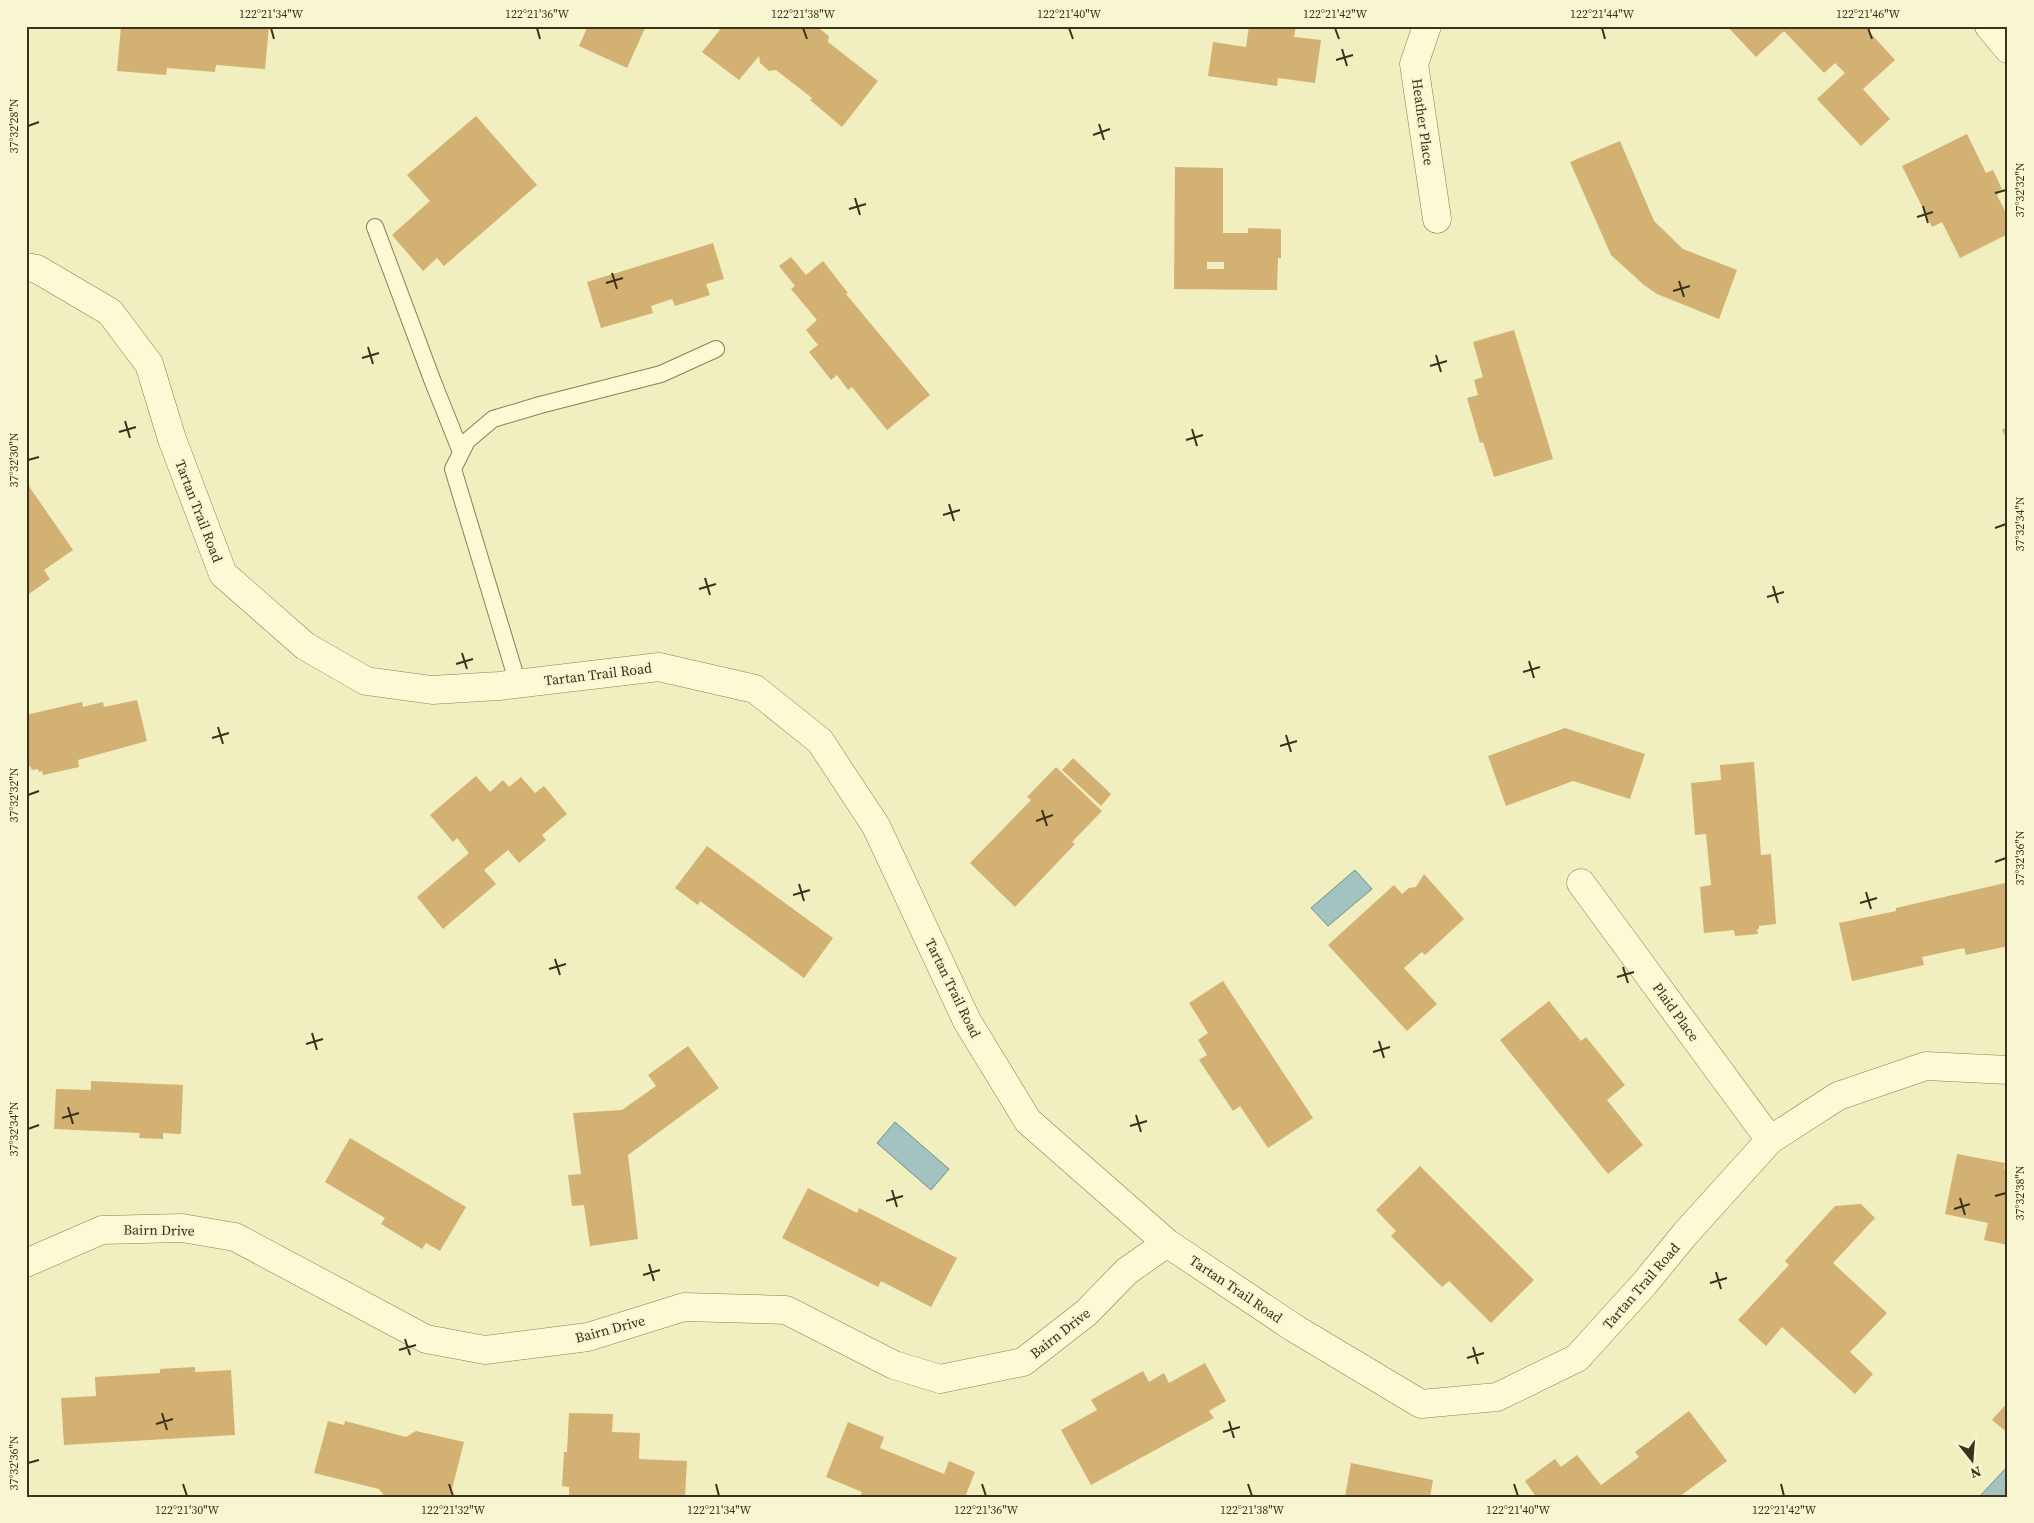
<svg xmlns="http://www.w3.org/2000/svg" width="2034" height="1523" viewBox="0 0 2034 1523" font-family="'Source Serif 4',serif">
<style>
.water{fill:#a3c3c1;stroke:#699291}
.building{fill:#d3b172;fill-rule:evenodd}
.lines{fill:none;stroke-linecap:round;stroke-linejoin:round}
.service-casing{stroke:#8c7f56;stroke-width:18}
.minor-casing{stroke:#8c7f56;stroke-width:29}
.service{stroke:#fcf9d4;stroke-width:16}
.minor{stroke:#fcf9d4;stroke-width:28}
.ticks{fill:none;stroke:#3a321c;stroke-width:2}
.labels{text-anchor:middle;stroke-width:4;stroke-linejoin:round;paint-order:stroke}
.street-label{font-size:14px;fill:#3a321c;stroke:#f8f6d0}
.neatline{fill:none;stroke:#3a321c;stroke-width:2}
.ticks-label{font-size:12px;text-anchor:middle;fill:#3a321c}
</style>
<rect width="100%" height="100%" fill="#f1eec0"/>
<path class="water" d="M1355 870 1372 889 1328 926 1311 908Z
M895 1122 949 1169 931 1190 877 1143Z
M2008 1466V1497H1979Z"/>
<path class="building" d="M121 26H269L265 69 216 65 215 72 167 68 166 75 117 71Z
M588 26H646L627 68 579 46Z
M723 26H816L829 36 828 42 878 81 842 127 810 100 812 98 776 70 769 71 760 63 759 56 739 80 702 52Z
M1249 26H1296L1294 37 1321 40 1315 83 1278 78 1277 86 1208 76 1213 42 1246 47Z
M1727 26H1864L1895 60 1863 89 1890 119 1861 146 1817 99 1845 73 1835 63 1824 73 1784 31 1756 57Z
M476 116 537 185 444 266 437 258 423 271 392 235 430 201 407 175Z
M1967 134 1986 173 1993 170 2002 189 1997 191 1999 194 1997 195 2008 217V234L1960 258 1942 222 1932 227 1902 166Z
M1620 141 1654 221 1683 249 1737 270 1719 319 1657 294 1644 285 1611 255 1570 162Z
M1175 167 1223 168V233H1248V228L1281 229V258H1278L1277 290 1174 289ZM1207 262H1224V269H1207Z
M713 243 724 279 706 284 710 295 675 306 672 299 651 306 653 313 601 328 587 282Z
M791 257 806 275 823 261 848 293 846 294 930 395 887 430 852 387 848 390 837 375 831 380 809 352 818 345 806 330 817 320 791 289 795 286 779 266Z
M1514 330 1553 459 1494 477 1483 442 1480 443 1467 398 1478 395 1474 380 1483 377 1473 342Z
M2008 426V441L2002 430Z
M26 482 73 550 44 570 50 579 26 596Z
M137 700 147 741 78 760 79 767 43 775 42 771 39 772 38 769 32 770 30 766 26 767V715L82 702 83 707 103 702 104 707Z
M1565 728 1645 754 1630 799 1573 781 1506 806 1488 756Z
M1073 758 1111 794 1101 806 1062 770Z
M1754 762 1761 855 1771 854 1776 924 1759 926V929H1757L1758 934 1735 936 1734 930 1704 933 1700 887 1711 885 1706 834 1695 835 1691 783 1721 780 1720 765Z
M1056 767 1102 811 1072 842 1075 844 1015 907 970 863 1031 800 1027 797Z
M476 776 490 792 503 780 509 787 521 777 535 793 544 786 567 814 542 835 546 840 519 863 508 850 484 870 496 884 443 929 417 897 469 853 457 838 453 842 430 815Z
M707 846 833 938 804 978 700 901 698 905 675 888Z
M1424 874 1464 919 1425 955 1422 952 1404 968 1437 1004 1407 1031 1328 945 1394 885 1402 894 1409 888 1416 887Z
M2005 883 2008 895V946L1966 955 1964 948 1922 957 1924 965 1852 981 1839 923 1896 911V908Z
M1223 981 1313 1118 1268 1148 1240 1106 1233 1111 1199 1060 1207 1055 1198 1040 1208 1033 1189 1003Z
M1549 1001 1581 1041 1586 1037 1625 1085 1607 1100 1643 1145 1608 1174 1500 1040Z
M688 1046 719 1088 628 1155 638 1239 590 1246 584 1205 572 1206 568 1175 581 1174 573 1113 622 1110 656 1086 648 1075Z
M91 1081 183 1085 181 1134 163 1133V1139L139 1138 140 1133 54 1129 56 1089 91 1090Z
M350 1138 466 1207 440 1251 426 1243 422 1249 381 1224 385 1218 325 1182Z
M1957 1154 2005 1163 2004 1169 2008 1170V1245L1984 1240 1988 1223 1945 1214Z
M1420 1166 1534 1280 1491 1323 1449 1281 1442 1287 1391 1236 1396 1231 1376 1210Z
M808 1188 857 1213 859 1208 957 1258 931 1307 881 1281 878 1287 782 1238Z
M1861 1204 1875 1218 1833 1263 1887 1313 1850 1352 1873 1374 1855 1394 1782 1327 1766 1346 1738 1320 1789 1265 1785 1261 1835 1206Z
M1205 1363 1226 1401 1209 1411 1214 1418 1091 1485 1061 1430 1097 1410 1091 1400 1143 1371 1149 1382 1164 1373 1169 1383Z
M195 1367V1372L231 1370 235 1435 64 1445 61 1398 96 1396 95 1377 160 1373V1369Z
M2008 1402V1433L1992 1420Z
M1689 1411 1727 1461 1679 1497H1536L1525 1481 1555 1459 1561 1467 1577 1455 1601 1485 1639 1457 1635 1452Z
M569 1413 613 1414 612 1432 640 1433 639 1459 687 1461 685 1497H569V1487L562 1486 564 1452H567Z
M328 1421 344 1425 345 1421 406 1437 416 1431 464 1442 450 1497H385L379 1489 314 1473Z
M848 1422 884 1437 880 1448 944 1474 949 1461 975 1472 965 1497H860L862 1492 826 1477Z
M1351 1463 1433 1480 1430 1497H1345Z"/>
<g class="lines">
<defs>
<path id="service" d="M375 227 433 382 461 452
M518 684 453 469 467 441 493 419 540 405 661 374 716 349"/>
<path id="minor" d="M1427 26 1414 64 1437 219
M1989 26 2008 49
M26 267 37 269 110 312 149 364 172 439 223 574 305 646 366 681 432 690 499 686 659 667 755 689 820 741 876 826 967 1021 1028 1121 1167 1243 1294 1328 1421 1404 1497 1397 1577 1358 1645 1283 1685 1234 1770 1140 1838 1096 1926 1066 2008 1070
M1581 883 1770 1140
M26 1263 102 1230 182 1228 235 1237 426 1339 485 1350 588 1337 684 1307 786 1310 894 1365 940 1379 1023 1362 1086 1313 1127 1271 1167 1243"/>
</defs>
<use href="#service" class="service-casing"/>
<use href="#minor" class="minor-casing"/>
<use href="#service" class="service"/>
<use href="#minor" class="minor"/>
</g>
<path class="ticks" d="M271 28 274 39M537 28 540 39M803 28 807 39M1069 28 1073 39M1335 28 1339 39M1602 28 1605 39M1868 28 1872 39M1342 49 1347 66M1336 60 1353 55M1099 124 1104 140M28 126 39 122M1093 135 1110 129M1995 193 2006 190M855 198 860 215M1923 206 1928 223M849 209 866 204M1917 217 1933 212M612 273 617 289M1679 281 1684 297M606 283 623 278M1673 291 1690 286M368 347 373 364M1436 355 1441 372M362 358 379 353M1430 366 1447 361M125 421 130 438M1192 429 1197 446M119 432 136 427M1186 440 1203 435M28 460 39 457M949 504 954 521M943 515 960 510M1995 528 2006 524M705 578 710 595M1773 586 1778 603M699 589 716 584M1767 597 1784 592M462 653 467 669M1529 661 1534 678M456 664 473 659M1523 672 1540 667M218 727 223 744M1286 735 1291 752M212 738 229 733M1280 746 1297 741M28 795 39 791M1042 810 1047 826M1036 821 1053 815M1995 862 2006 858M799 884 804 901M1866 892 1871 909M793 895 810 890M1860 903 1877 898M555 959 560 975M1623 967 1628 983M549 969 566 964M1617 977 1634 972M312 1033 317 1050M1379 1041 1384 1058M306 1044 323 1039M1373 1052 1390 1047M68 1107 73 1124M1136 1115 1141 1132M62 1118 79 1113M1130 1126 1147 1121M28 1129 39 1125M892 1190 897 1207M1995 1196 2006 1193M1960 1198 1965 1215M886 1201 903 1196M1954 1209 1970 1204M649 1264 654 1281M1716 1272 1721 1289M643 1275 660 1270M1710 1283 1727 1278M405 1339 410 1355M1473 1347 1478 1364M399 1350 416 1345M1467 1358 1484 1353M162 1413 167 1430M1229 1421 1234 1438M156 1424 173 1419M1223 1432 1240 1427M28 1463 39 1460M183 1484 187 1496M449 1484 453 1496M716 1484 719 1496M982 1484 986 1496M1248 1484 1252 1496M1514 1484 1518 1496M1781 1484 1784 1496"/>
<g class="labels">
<g class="street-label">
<text transform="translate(1423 122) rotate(82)" y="5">Heather Place</text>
<text transform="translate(199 511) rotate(69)" y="5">Tartan Trail Road</text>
<text transform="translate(598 674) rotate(-7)" y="5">Tartan Trail Road</text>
<text transform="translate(953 988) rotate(64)" y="5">Tartan Trail Road</text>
<text transform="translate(1676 1012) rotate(54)" y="5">Plaid Place</text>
<text transform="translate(159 1230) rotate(1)" y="5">Bairn Drive</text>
<text transform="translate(1641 1286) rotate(-49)" y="5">Tartan Trail Road</text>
<text transform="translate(1236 1289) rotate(34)" y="5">Tartan Trail Road</text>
<text transform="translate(610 1329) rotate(-15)" y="5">Bairn Drive</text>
<text transform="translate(1060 1333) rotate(-38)" y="5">Bairn Drive</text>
</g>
</g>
<rect width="2034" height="1523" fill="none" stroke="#f8f6d0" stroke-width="55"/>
<g transform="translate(1972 1460) rotate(163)" stroke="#f8f6d0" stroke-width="4" paint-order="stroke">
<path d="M0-4L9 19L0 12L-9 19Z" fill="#3a321c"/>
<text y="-8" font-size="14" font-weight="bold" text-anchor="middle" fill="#3a321c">N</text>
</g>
<rect x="28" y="28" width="1978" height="1468" class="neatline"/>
<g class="ticks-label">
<text x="271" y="18">122°21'34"W</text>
<text x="537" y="18">122°21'36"W</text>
<text x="803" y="18">122°21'38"W</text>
<text x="1069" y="18">122°21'40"W</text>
<text x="1335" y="18">122°21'42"W</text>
<text x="1602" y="18">122°21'44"W</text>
<text x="1868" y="18">122°21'46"W</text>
<text transform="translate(14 126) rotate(-90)" y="4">37°32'28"N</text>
<text transform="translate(2020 190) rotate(-90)" y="4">37°32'32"N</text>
<text transform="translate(14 460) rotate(-90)" y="4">37°32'30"N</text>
<text transform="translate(2020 524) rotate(-90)" y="4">37°32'34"N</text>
<text transform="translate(14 795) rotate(-90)" y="4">37°32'32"N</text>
<text transform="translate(2020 858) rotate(-90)" y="4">37°32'36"N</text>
<text transform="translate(14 1129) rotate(-90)" y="4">37°32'34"N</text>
<text transform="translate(2020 1193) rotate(-90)" y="4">37°32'38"N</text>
<text transform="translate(14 1463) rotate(-90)" y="4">37°32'36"N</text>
<text x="187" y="1514">122°21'30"W</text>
<text x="453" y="1514">122°21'32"W</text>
<text x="719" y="1514">122°21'34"W</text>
<text x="986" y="1514">122°21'36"W</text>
<text x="1252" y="1514">122°21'38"W</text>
<text x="1518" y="1514">122°21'40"W</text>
<text x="1784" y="1514">122°21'42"W</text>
</g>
</svg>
